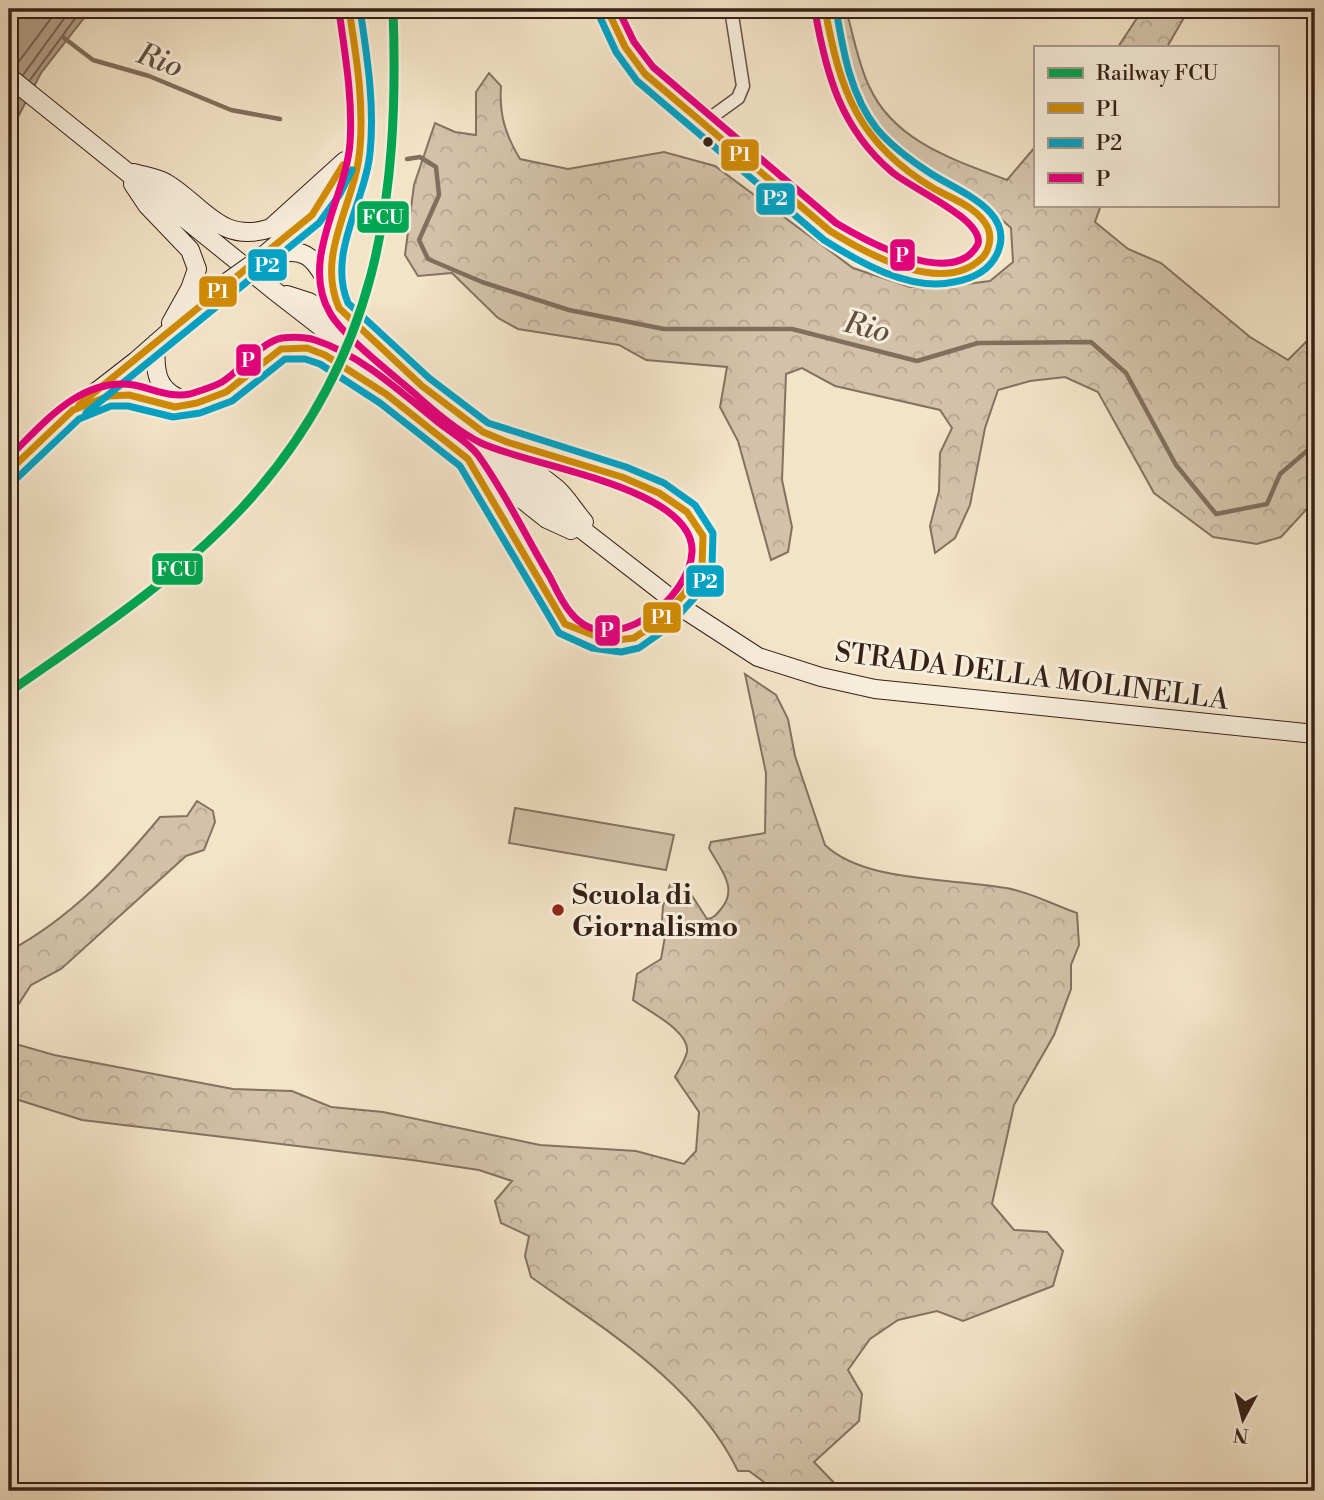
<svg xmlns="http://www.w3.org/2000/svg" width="1324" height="1500" viewBox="0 0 1324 1500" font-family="'Libre Bodoni',serif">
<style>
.forest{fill:url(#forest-crowns);stroke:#847260;stroke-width:2}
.garden{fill:#d3c2a9;stroke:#847260;stroke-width:2}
.water{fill:#b3a18b;stroke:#816e5d;stroke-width:2}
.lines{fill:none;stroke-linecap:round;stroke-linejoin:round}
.shore{stroke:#746151;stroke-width:2}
.stream{stroke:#816e5d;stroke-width:4.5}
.street-casing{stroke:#655243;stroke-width:15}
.secondary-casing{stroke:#362117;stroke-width:20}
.street{stroke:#f7eddb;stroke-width:12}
.secondary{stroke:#f7eddb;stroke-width:18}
.secondary-bridge-casing{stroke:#362117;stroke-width:20;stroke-linecap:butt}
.secondary-bridge{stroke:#f7eddb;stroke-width:18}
.bus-1-casing{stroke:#f7eddb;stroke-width:12}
.bus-2-casing{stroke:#f7eddb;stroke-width:12}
.bus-3-casing{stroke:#f7eddb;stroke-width:12}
.bus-1{stroke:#d08b05;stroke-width:7}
.bus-2{stroke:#03a2c5;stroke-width:7}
.bus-3{stroke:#e5007d;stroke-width:7}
.rail-1-casing{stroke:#f7eddb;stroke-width:14}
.rail-1{stroke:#00a651;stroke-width:9}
.bus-dot{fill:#362117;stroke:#f7eddb;stroke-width:2.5}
.poi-dot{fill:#8f2418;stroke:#f7eddb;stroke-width:2.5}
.labels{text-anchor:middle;stroke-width:6;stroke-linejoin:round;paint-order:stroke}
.street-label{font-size:28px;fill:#362117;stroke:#f7eddb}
.poi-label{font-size:28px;font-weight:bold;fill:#362117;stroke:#f7eddb;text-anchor:start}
.water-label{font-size:30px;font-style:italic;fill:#624e40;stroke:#f7eddb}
.line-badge{stroke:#f7eddb;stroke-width:2.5}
.badge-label{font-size:19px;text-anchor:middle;font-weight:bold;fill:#fff}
</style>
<defs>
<pattern id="forest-crowns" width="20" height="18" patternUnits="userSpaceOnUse" patternTransform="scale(1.75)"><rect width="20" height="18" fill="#d3c2a9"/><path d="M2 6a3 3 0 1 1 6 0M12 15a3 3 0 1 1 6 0" fill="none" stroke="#b6a691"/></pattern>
</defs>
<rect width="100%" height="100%" fill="#f3e3c7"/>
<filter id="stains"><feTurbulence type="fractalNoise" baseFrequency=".00286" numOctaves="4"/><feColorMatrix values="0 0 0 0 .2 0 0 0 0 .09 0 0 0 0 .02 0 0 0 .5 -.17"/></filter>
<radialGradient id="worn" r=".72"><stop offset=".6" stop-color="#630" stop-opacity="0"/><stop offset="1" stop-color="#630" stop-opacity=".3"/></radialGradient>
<path class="forest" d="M833 9H846C853 34 858 63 869 86 894 142 955 160 1007 180L1035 147V205H1101L1095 222 1128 249 1161 263 1250 337 1288 360 1315 333V500L1281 537 1257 544 1213 537 1154 493 1098 392 1065 377 1030 381 998 390 985 428 970 505 955 538 935 553 930 526 939 491 940 453 952 428 940 410 835 386 802 368 786 374 782 480 792 527 788 552 771 560 738 441 720 407 727 367 646 360 619 345 518 329 498 318 452 273 418 276 405 255 414 185 435 123 455 132 476 135V92L489 73 501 86C499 114 505 134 520 159L568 169 664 152 715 166 853 268 910 287H943L990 281 1013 262 1011 228 990 209 909 164 865 122Z
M1143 9H1189L1167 47H1118Z
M745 674 776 695 788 719 795 756 825 845C865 883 953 878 1006 888 1030 892 1054 905 1077 913L1079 945 1071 965V989L1054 1035 1014 1105 992 1204 1014 1230 1047 1232 1063 1251 1053 1286 963 1321 937 1311 898 1320 870 1339 848 1370 862 1394 859 1421 814 1462 842 1491H776L749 1471H738C695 1383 608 1332 531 1277L525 1256 529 1236 501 1223 495 1201 512 1181 479 1170 412 1160 82 1120 9 1097V1042L54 1055 233 1089 292 1091 331 1107 383 1112 540 1145 636 1151 684 1164 696 1151 699 1112 675 1077C679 1070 685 1060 687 1052 690 1031 648 1011 633 1000L637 974 661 959 667 925 662 921 663 906 670 885 689 891 707 919C714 918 716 915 721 909 739 888 720 869 709 848L711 842 765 833 766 773Z
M197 801 213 811 215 822 204 850 186 856 61 969 31 985 9 1019V951C69 919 117 869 160 817L187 816Z"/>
<path class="garden" d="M515 808 674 835 666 870 509 843Z"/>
<path class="water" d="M14 9H91L41 73 9 134V20Z"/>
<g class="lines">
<path class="shore" d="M14 68 58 9
M23 75 71 9
M30 80 82 9"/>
<path class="stream" d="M64 38 93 60 149 76 231 110 280 119
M407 159 420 157 436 167 439 195 419 240 428 259 482 282 569 310 664 329H792L917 361 978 343 1091 342 1126 373 1176 465 1216 514 1267 504 1280 474 1315 444"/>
<defs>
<path id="street" d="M702 124 738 98 743 86 731 9"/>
<path id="secondary" d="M349 9C357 63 369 118 357 173 351 199 323 260 329 285 341 337 510 450 557 489 567 498 575 512 584 522
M607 9 625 47 645 74 830 231C864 254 946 296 982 258 989 250 993 238 988 228 978 208 952 199 933 188 853 140 840 97 825 9
M9 77 276 292 687 611 758 657 821 677 875 689 1315 734
M134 173C144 176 157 178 166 183 203 205 220 245 271 228L345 161
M133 184 147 205 190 250 197 269 190 289 171 323
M268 256C302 246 313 254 328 284
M261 258 312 215 339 174
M287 295 309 302 348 328
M156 343C154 371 156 393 187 401
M73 410C91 403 110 393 130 395 154 398 172 410 197 403 207 400 219 396 227 391 248 378 266 349 293 347 336 343 504 486 547 519L571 530
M499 438 648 486 675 500 693 518 703 541 702 565 688 590
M473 468 565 624C608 649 622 646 662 620
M9 471 73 410 136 361 219 288"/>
</defs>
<use href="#street" class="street-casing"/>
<use href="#secondary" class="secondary-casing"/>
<use href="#street" class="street"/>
<use href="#secondary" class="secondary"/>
<defs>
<path id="secondary-bridge" d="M219 288 261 258
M662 620 688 590"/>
</defs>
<use href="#secondary-bridge" class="secondary-bridge-casing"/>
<use href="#secondary-bridge" class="secondary-bridge"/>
<defs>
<path id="bus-1" d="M607 9 625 47 645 74 830 231C867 254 943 296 982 258 989 251 992 238 988 228 978 207 952 199 933 188 858 143 840 91 825 9
M79 405 312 215 343 165
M9 471 73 410 109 396 129 395 175 407 197 403 226 392 281 349 307 348 325 355 386 394 468 459 565 624 608 641 634 638 658 622 684 594 702 566 703 536 687 512 659 493 622 477 507 442 483 432 422 386 339 308C315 253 356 203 360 148 364 101 356 55 349 9"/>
<path id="bus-2" d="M598 13 616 52 637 81 824 240C859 262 910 292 954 282 971 279 989 271 997 254 1017 211 957 191 930 173 910 160 892 147 877 129 850 95 843 50 836 9
M86 413 319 223 340 194 352 170
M16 479 79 419 111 406H128L173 417 200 413 232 401 285 359H305L320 364 380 403 460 466 559 633 592 648 621 652 639 648 666 629 697 595 712 568 713 533 695 505 664 483 626 467 488 423 429 378 348 303C327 253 365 203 370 153 375 105 367 56 360 9"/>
<path id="bus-3" d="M618 9 634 42 653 67 836 223C866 241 954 290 978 244 984 219 910 188 892 172 841 129 826 74 815 11
M9 457C43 424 81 376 134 385 154 389 170 398 190 394 200 391 213 387 222 382 241 371 260 342 282 338 292 337 305 337 315 340 361 355 402 393 439 423 452 433 468 442 478 455 505 492 526 537 550 577 556 589 562 603 571 613 610 662 690 599 692 552 695 487 528 466 481 443 457 431 434 411 414 393 392 374 343 336 330 313 299 260 346 198 350 143 353 99 345 54 339 11"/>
</defs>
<use href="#bus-1" class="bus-1-casing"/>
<use href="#bus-2" class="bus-2-casing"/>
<use href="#bus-3" class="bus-3-casing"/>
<use href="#bus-1" class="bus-1"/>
<use href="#bus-2" class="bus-2"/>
<use href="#bus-3" class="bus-3"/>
<defs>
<path id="rail-1" d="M9 692C89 636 174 581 241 509 377 363 400 201 393 9"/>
</defs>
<use href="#rail-1" class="rail-1-casing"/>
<use href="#rail-1" class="rail-1"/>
</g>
<circle class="bus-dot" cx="708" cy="142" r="6"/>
<circle class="poi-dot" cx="558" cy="910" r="7"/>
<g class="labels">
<g class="street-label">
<text transform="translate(1032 675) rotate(7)" y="10">STRADA DELLA MOLINELLA</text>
</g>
<g class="poi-label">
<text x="572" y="904">Scuola di<tspan x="572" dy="32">Giornalismo</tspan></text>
</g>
<g class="water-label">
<text transform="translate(160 60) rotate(20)" y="10">Rio</text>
<text transform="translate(867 327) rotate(14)" y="10">Rio</text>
</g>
</g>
<g class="line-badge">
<rect x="720" y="138" width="40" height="34" rx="7" fill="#d08b05"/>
<rect x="755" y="182" width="41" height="34" rx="7" fill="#03a2c5"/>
<rect x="356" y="200" width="54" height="34" rx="7" fill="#00a651"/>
<rect x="889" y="238" width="27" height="34" rx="7" fill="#e5007d"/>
<rect x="247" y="248" width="41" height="34" rx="7" fill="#03a2c5"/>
<rect x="198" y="275" width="40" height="33" rx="7" fill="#d08b05"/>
<rect x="235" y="343" width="27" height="34" rx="7" fill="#e5007d"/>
<rect x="151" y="552" width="53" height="34" rx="7" fill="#00a651"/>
<rect x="685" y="564" width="40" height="34" rx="7" fill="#03a2c5"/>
<rect x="642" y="601" width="40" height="33" rx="7" fill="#d08b05"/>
<rect x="594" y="614" width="27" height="33" rx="7" fill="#e5007d"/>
</g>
<g class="badge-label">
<text x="740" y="161">P1</text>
<text x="775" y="205">P2</text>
<text x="383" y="224">FCU</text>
<text x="902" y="262">P</text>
<text x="267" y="272">P2</text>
<text x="218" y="298">P1</text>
<text x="248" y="367">P</text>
<text x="177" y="576">FCU</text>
<text x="705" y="588">P2</text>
<text x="662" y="624">P1</text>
<text x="607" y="637">P</text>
</g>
<rect width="1324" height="1500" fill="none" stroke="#f3e3c7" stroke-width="35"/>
<rect x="10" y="10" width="1303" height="1479" fill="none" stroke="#362117" stroke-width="3.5"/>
<rect x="18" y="18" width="1289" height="1465" fill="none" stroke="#362117" stroke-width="2"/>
<rect x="1034" y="46" width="245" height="161" fill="#f7eddb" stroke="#aa9b8d" stroke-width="2"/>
<rect x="1048" y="68" width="35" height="10" fill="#00a651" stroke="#aa9b8d" stroke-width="2"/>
<text x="1096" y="80" font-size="21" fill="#362117">Railway FCU</text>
<rect x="1048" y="103" width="35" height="10" fill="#d08b05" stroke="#aa9b8d" stroke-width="2"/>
<text x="1096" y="116" font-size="21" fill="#362117">P1</text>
<rect x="1048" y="138" width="35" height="10" fill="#03a2c5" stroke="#aa9b8d" stroke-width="2"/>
<text x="1096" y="150" font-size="21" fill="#362117">P2</text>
<rect x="1048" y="173" width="35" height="10" fill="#e5007d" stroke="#aa9b8d" stroke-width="2"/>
<text x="1096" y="186" font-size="21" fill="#362117">P</text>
<g transform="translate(1243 1419) rotate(187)" stroke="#f7eddb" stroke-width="5" paint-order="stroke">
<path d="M0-5L12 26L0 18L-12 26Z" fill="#362117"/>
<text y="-10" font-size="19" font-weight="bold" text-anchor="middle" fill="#362117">N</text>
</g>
<rect width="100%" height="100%" filter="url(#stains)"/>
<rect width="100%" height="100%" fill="url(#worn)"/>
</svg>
